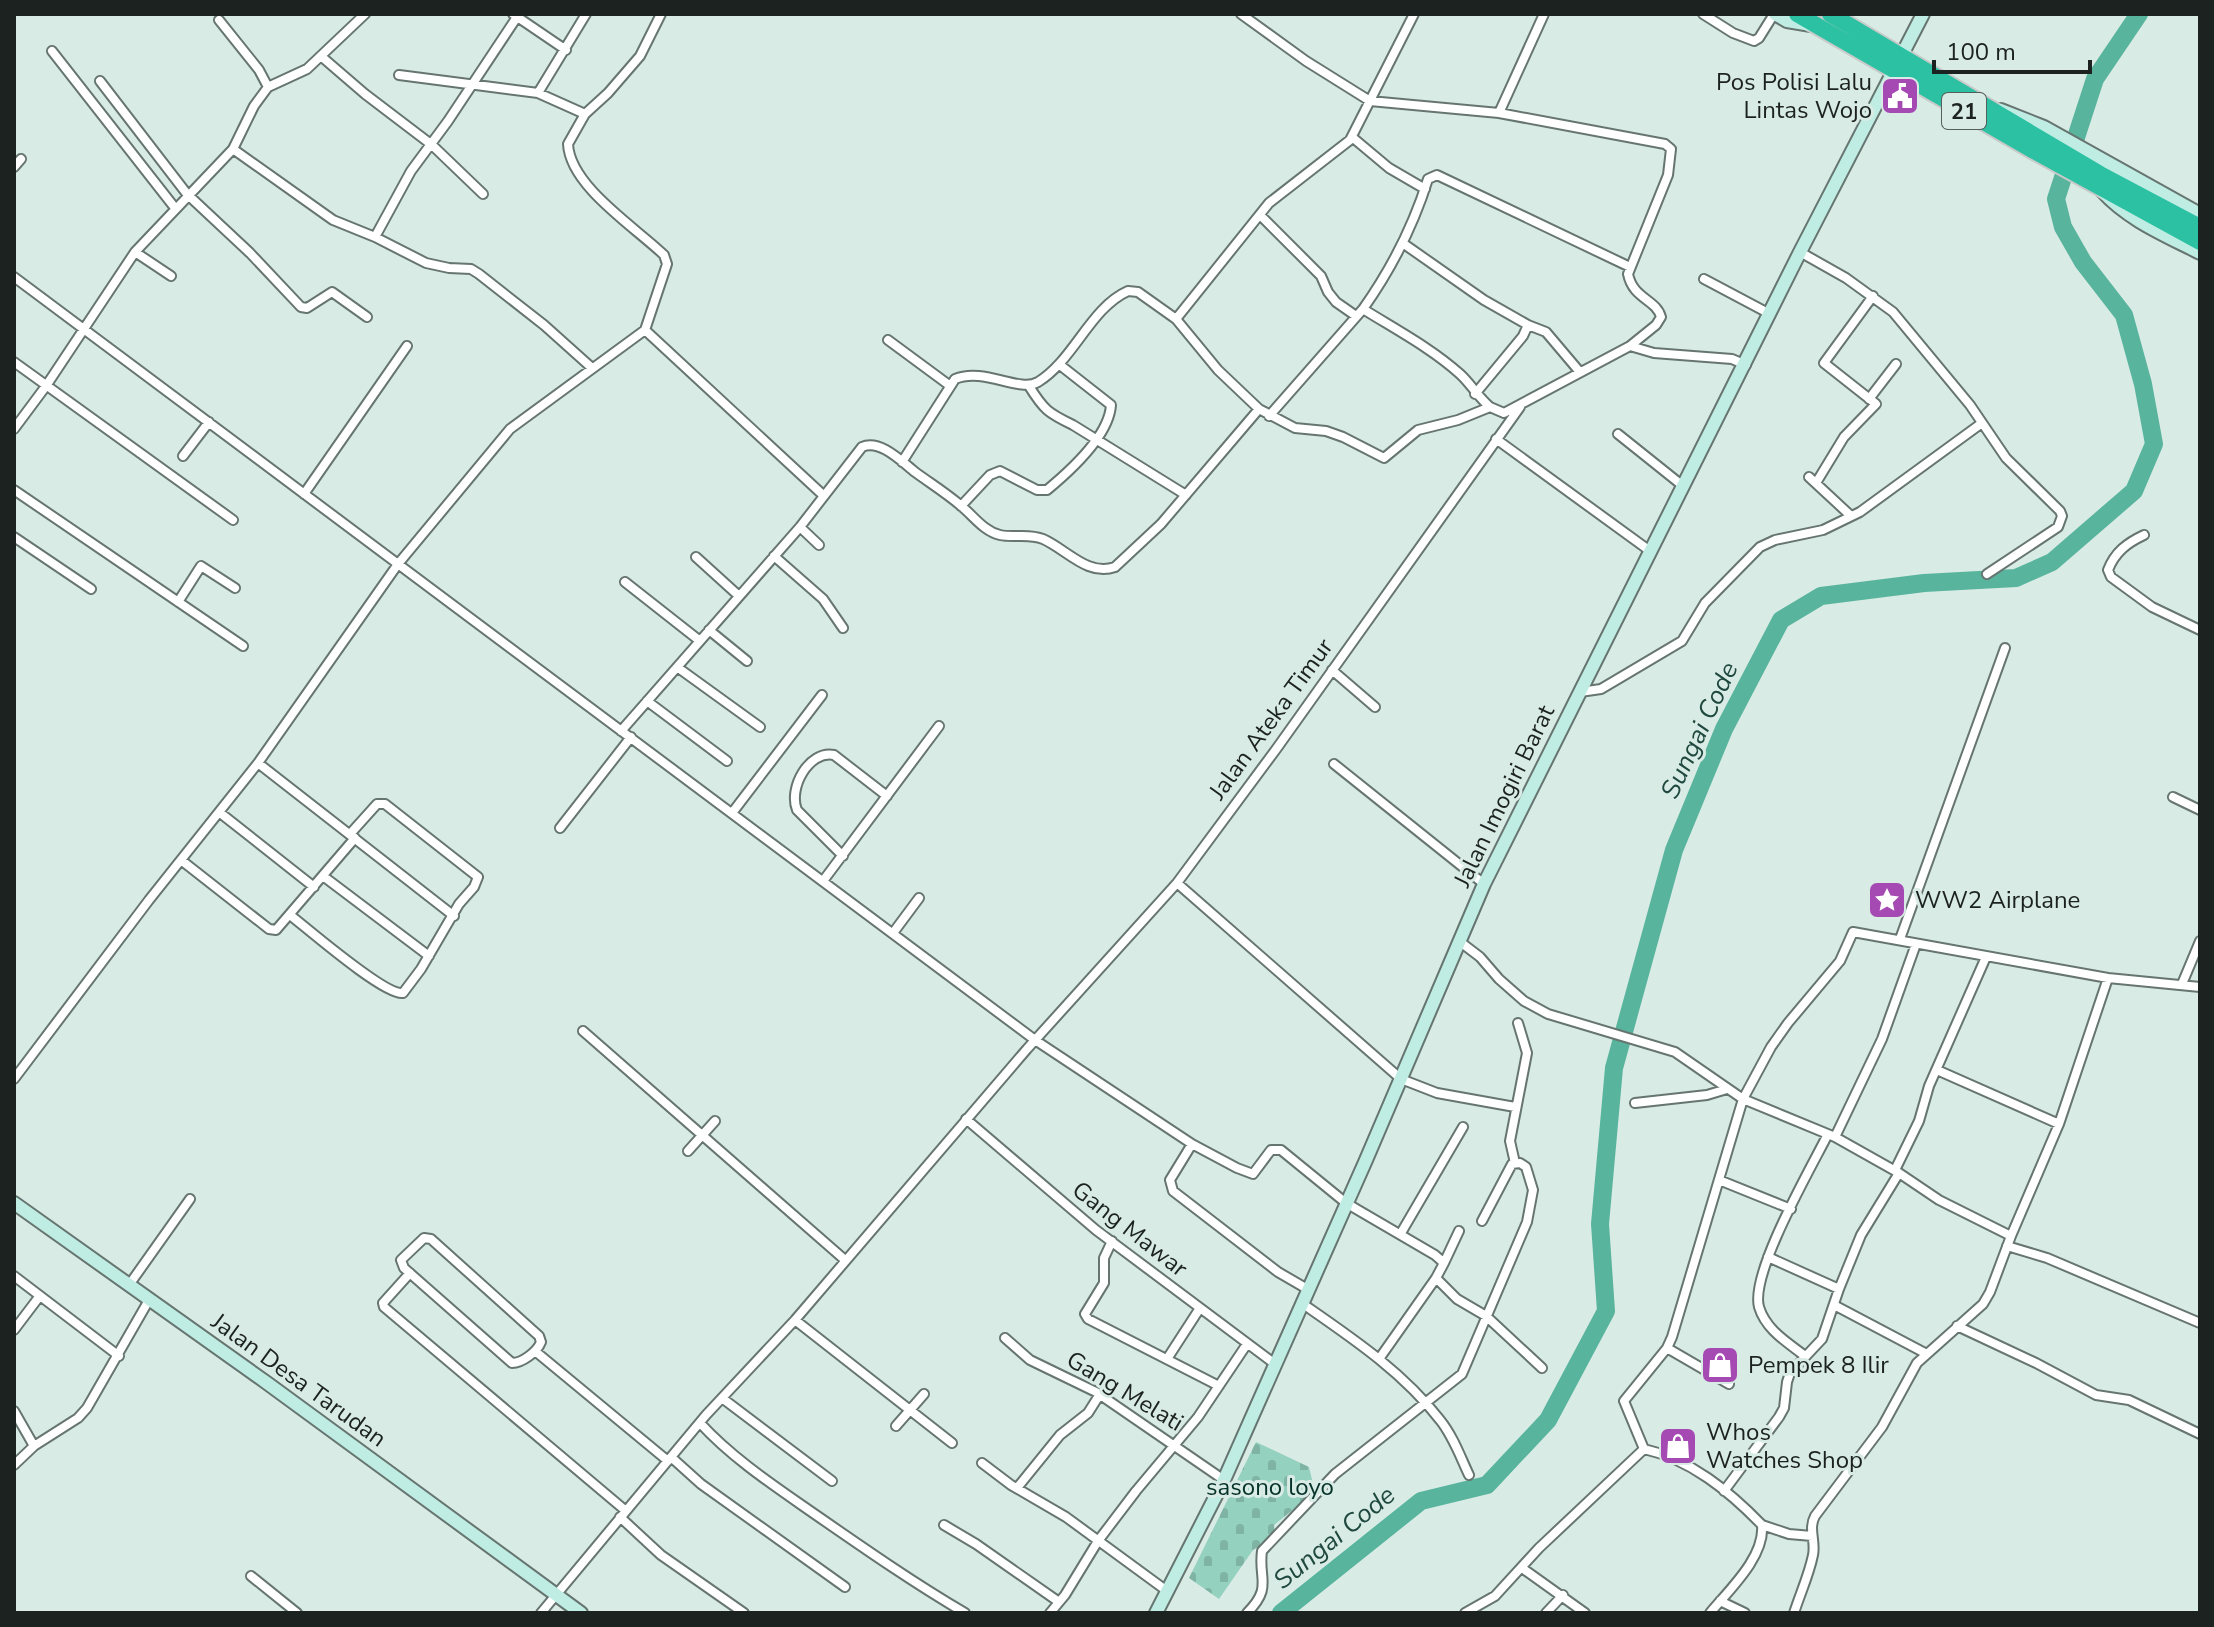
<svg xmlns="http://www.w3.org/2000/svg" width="2214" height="1627" viewBox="0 0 2214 1627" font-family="'Nunito Sans',sans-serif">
  <defs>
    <pattern id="cemetery-stones" width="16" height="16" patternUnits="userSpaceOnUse" patternTransform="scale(2)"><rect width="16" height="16" fill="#94d1bf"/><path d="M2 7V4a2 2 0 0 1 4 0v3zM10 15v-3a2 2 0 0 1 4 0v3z" fill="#7fb3a4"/></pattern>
  </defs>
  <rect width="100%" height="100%" fill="#d9ebe5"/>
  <path fill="url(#cemetery-stones)" d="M1256,1442L1309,1467L1314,1488L1310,1496L1274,1525L1275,1537L1253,1550L1219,1599L1189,1578Z"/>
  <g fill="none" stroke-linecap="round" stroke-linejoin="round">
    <path stroke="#58b49d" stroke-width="18" d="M1281,1613L1421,1501L1487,1485L1548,1420L1606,1311L1600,1224L1614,1068L1674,850L1724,729L1781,620L1821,596L1924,583L2016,578L2052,562L2134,491L2154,444L2143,384L2124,315L2083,262L2063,227L2056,199L2095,79L2139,14"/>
    <defs>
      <path id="street" d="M513,14L566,50
        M1241,14L1306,61L1370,101L1499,113L1544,14
        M1703,14L1733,33L1754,41L1759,38L1774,14
        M219,20L259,70L268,87
        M52,51L175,208
        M322,57L365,94L432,145L483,194
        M399,75L538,93L585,114
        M100,81L187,194L250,253L301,307L307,308L332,292L367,317
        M538,93L586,14
        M1499,113L1665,144L1671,149L1668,175L1628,274C1633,299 1656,299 1661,317L1656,325L1630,346
        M1352,137L1389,168L1425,189
        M233,149L333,220L375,237L426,263L449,268L471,269L479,274L544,325L592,368
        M14,167L21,159
        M1260,215L1321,276L1328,292L1336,302L1356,316
        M375,237L411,171L448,121L517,17
        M1404,244L1484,300L1528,325L1523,336L1475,394
        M135,252L171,276
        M1800,252L1846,278L1893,312L1970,405L2006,458L2060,511L2062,516L2058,527L1987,574
        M14,277L1035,1040L1192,1144L1170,1180L1173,1191L1278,1272L1309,1290
        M1704,279L1770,314
        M1528,325L1546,332L1579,371
        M645,330L823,495
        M888,340L949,385
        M14,362L233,520
        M1029,386C1044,410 1048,413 1073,425L1186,495
        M1869,399L1896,364
        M1490,407C1478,397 1471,384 1460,374C1431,348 1395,329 1363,309C1392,268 1413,227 1428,179L1437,175L1630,267
        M1259,409L1218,370L1176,319L1269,203L1350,140L1414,14
        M1269,416L1363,309
        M14,429L46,386L135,252L233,149L254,106L268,87L307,69L365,14
        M1618,434L1683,486
        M1496,439L1650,551
        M183,456L209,422
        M902,462L955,379C984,367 1019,393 1038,382C1074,360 1090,308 1128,291L1138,292L1176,319
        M1809,477L1851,516
        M1816,483L1844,437L1876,404L1824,363L1873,296
        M14,490L243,646
        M304,494L407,346
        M961,506L990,475L1000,471L1037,490H1047C1070,471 1109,436 1111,405L1060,365
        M800,527L819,545
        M2144,535C2127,543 2115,552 2108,570L2111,577L2152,607L2200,630
        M14,537L91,589
        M774,556L823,599L843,628
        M696,557L739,596
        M625,582L700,641
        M178,602L201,566L235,588
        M709,630L747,661
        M677,667L760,727
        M1332,670L1375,707
        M1580,692L1601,689L1682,641L1705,603L1760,547L1775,540L1823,530L1860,512L1982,423
        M647,701L727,761
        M621,731L800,527L862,447C880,439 901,461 915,472C930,483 946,493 960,505C973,515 983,531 1000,535C1014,538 1029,533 1043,539C1066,549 1088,577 1115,567L1161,524L1259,409L1295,428L1326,431L1343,437L1384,458L1418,430L1458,420L1490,407L1504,413L1630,346L1654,353L1732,359L1746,365
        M258,763L454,916
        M1334,764L1484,884
        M2173,797L2200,810
        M219,812L314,887
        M732,813L822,695
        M560,828L631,737
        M843,856L797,810C788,788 809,750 834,755L887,796
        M181,860L269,929L276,930L355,838
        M323,876L429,956
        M823,881L939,726
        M1177,883L1401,1079L1437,1093L1515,1107
        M290,915C308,929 385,996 403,993L421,969L459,904L474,887L478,877L385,804H377L350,834
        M893,933L919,898
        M1900,939L2005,648
        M1459,941L1480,957L1499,979L1524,1001L1548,1014L1675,1052L1743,1099L1835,1137L1899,1173L1939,1200L2011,1236
        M2182,984L2200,941
        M583,1031L845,1260
        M1937,1070L2059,1124
        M14,1079L149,900L258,763L398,564L510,429L645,330L667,264L664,255C635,227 570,186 568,144L585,114L608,93L640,56L661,14
        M1635,1103L1707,1095L1727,1089
        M966,1119L1096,1230L1275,1364
        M1835,1137L1882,1039L1916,944
        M1192,1144L1237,1168L1253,1174L1271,1150H1281L1346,1203L1435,1255L1444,1263L1436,1278L1457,1299L1486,1316L1542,1368
        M688,1151L715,1121
        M1515,1163L1510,1141L1527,1053L1518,1023
        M1895,1170L1919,1121L1929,1086L1986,957
        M1719,1180L1791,1209
        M1401,1233L1463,1127
        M424,1238L431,1239L539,1336L541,1342C537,1352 522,1363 512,1363L404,1268L401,1260Z
        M1112,1241L1104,1258V1283L1085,1314L1088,1319L1219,1386
        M2007,1246L2047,1258L2200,1323
        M1768,1257L1839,1289
        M1444,1263L1459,1231
        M410,1273L383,1303L384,1307L626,1511
        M14,1276L119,1356
        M129,1285L190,1199
        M1303,1304C1352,1338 1403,1372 1440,1420C1453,1436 1460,1456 1469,1475
        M1834,1305L1925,1353
        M795,1320L952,1443
        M1957,1326L2036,1363L2096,1395L2129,1400L2200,1434
        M14,1330L39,1297
        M1005,1338L1030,1360L1096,1392L1224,1480
        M1667,1348L1729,1384
        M535,1351L668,1461
        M1805,1356C1787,1342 1766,1330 1759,1307C1750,1273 1811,1168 1828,1134
        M1167,1359L1200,1308
        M1379,1359L1436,1278
        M722,1398L832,1481
        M14,1411L34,1446
        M700,1423C733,1459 776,1487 816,1515C865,1549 914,1583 965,1613
        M896,1426L924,1394
        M1644,1449L1624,1401L1667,1348L1672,1337L1743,1099L1771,1047L1788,1023L1840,961L1853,932L2108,978L2200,987
        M1644,1449C1690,1459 1729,1491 1762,1525C1765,1557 1729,1590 1710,1613
        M671,1457L701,1484L845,1587
        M982,1463L1011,1485L1066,1517L1167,1591
        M14,1465L34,1446L78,1418L87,1408L149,1300
        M1017,1488L1060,1435L1088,1413L1100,1394
        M1724,1491L1779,1417L1784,1408L1787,1382L1790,1373L1822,1339L1839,1289L1861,1235L1899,1173
        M620,1517L661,1555L744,1613
        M944,1525L976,1544L1059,1602
        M1762,1525L1789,1534L1812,1536
        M1522,1568L1585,1613
        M251,1576L297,1613
        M1720,1601L1745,1613
        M541,1613L706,1415L795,1320L1027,1049L1177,883L1277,748L1520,407
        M1050,1613L1065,1595L1098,1541L1136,1491L1198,1417L1247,1344
        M1247,1613C1273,1587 1258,1579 1262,1551L1335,1474L1462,1374L1527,1222L1533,1190L1526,1167L1520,1163L1512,1164L1482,1221
        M1465,1613L1495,1596L1539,1548L1644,1449
        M1546,1613L1563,1595
        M1794,1613C1800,1594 1809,1575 1813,1555C1816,1541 1808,1529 1815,1516L1882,1427L1917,1363L1983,1304L1990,1292L2011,1236L2059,1124L2108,978"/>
      <path id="secondary" d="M1775,14L1787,21L1811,25
        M2001,110L2044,127L2200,214
        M2102,191C2128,220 2165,235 2200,253
        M14,1203L267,1383L581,1613
        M1156,1613L1224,1480L1366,1160L1484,884L1800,252L1923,14"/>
      <path id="highway" d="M1797,14L2034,151L2200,242
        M1830,14L2100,174L2200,227"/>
    </defs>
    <use href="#street" stroke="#667570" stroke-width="12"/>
    <use href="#secondary" stroke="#667570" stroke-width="16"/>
    <use href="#highway" stroke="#c8cac9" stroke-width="20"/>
    <use href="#street" stroke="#fff" stroke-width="8"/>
    <use href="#secondary" stroke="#bfece3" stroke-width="12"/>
    <use href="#highway" stroke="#2bc1a2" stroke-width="16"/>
  </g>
  <defs>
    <symbol id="civic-square" viewBox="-11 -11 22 22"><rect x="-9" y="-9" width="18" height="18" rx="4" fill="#a549b3" stroke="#d9ebe5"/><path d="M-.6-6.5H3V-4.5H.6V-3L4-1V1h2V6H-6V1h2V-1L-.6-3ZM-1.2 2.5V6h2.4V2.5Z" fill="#fff"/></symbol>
    <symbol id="sight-square" viewBox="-11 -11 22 22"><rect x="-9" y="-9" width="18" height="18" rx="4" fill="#a549b3" stroke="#d9ebe5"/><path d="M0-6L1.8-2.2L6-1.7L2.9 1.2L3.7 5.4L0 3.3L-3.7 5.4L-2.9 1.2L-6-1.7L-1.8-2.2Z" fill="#fff"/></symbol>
    <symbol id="shop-square" viewBox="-11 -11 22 22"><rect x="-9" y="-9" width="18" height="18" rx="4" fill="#a549b3" stroke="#d9ebe5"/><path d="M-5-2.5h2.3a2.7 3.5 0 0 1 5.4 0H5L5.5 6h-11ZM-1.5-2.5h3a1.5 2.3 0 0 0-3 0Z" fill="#fff"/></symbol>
  </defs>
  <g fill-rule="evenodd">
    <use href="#civic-square" x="1878" y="74" width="44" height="44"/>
    <use href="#sight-square" x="1865" y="878" width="44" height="44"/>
    <use href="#shop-square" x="1698" y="1343" width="44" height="44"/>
    <use href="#shop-square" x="1656" y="1424" width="44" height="44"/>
  </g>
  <g text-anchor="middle" stroke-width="6" stroke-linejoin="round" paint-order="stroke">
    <rect fill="#d9ebe5" stroke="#545e5b" stroke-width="2" x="1942" y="93" width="44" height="36" rx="6"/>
    <g font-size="22" font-weight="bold" fill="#1b2220">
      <text x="1964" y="119">21</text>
    </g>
    <g font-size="24" fill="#1b2220" stroke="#d9ebe5" text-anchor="start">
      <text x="1872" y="90" text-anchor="end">Pos Polisi Lalu<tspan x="1872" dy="28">Lintas Wojo</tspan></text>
      <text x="1915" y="908">WW2 Airplane</text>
      <text x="1748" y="1373">Pempek 8 Ilir</text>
      <text x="1706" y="1440">Whos<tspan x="1706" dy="28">Watches Shop</tspan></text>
    </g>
    <g font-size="24" fill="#1b2220" stroke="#d9ebe5">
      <text transform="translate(1271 719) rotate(-54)" y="8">Jalan Ateka Timur</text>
      <text transform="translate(1504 796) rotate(-64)" y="8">Jalan Imogiri Barat</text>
      <text transform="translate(1130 1229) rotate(38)" y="8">Gang Mawar</text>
      <text transform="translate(299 1380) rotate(36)" y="8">Jalan Desa Tarudan</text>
      <text transform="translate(1125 1391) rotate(31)" y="8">Gang Melati</text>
    </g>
    <g font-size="24" fill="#053229" stroke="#d9ebe5">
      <text x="1270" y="1495">sasono loyo</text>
    </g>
    <g font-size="26" font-style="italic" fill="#1f493e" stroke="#d9ebe5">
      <text transform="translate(1699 730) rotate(-65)" y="9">Sungai Code</text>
      <text transform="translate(1334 1537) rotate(-39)" y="9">Sungai Code</text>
    </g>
  </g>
  <rect width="2214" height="1627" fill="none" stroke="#1b2220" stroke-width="32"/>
  <path d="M1934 60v12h156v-12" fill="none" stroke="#1b2220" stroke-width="4"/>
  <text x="1946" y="60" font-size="24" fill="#1b2220" stroke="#d9ebe5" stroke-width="6" paint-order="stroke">100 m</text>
</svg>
